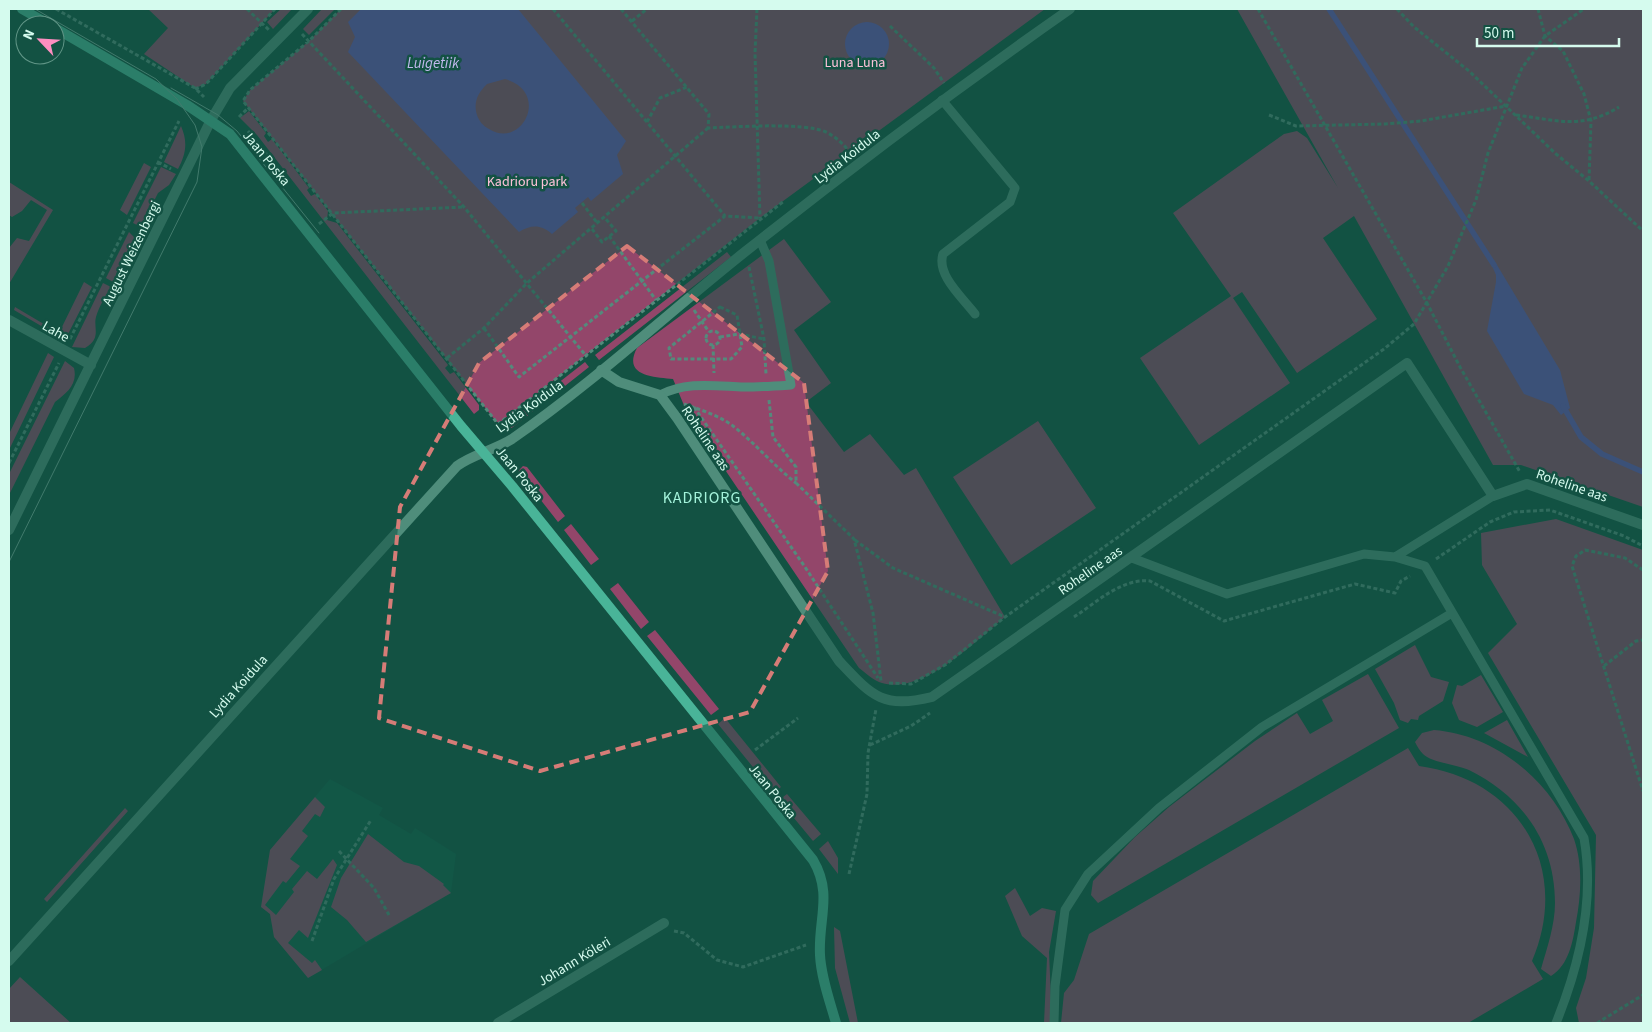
<svg xmlns="http://www.w3.org/2000/svg" width="1652" height="1032" viewBox="0 0 1652 1032" font-family="'Source Sans 3',sans-serif">
  <rect width="100%" height="100%" fill="#135243"/>
  <path fill="#125d4b" d="M330,779L383,808L379,815L411,834L415,828L456,854L451,893L308,978L274,937L270,914L261,907L270,850Z"/>
  <path fill="#93466a" d="M148,9H275L206,84L195,88L144,54L168,28Z
    M281,9H292L273,29L267,22Z
    M322,9H335L309,35L303,29Z
    M341,9H1045L760,218L498,424L243,101L250,90L309,41Z
    M1237,9H1643V507L1521,465H1493L1354,216L1323,238L1377,319L1297,373L1242,292L1233,298L1290,383L1199,445L1140,358L1231,296L1173,213L1284,134L1297,131L1307,138L1338,188Z
    M249,111L266,133L264,136L268,142L272,139L309,188L307,190L311,196L315,194L328,211L327,220L337,223L448,365L445,368L450,374L454,372L479,405V410L474,414L257,135L240,118Z
    M181,126C188,142 186,154 178,169L164,162Z
    M144,163L151,167L127,215L120,210Z
    M161,167L176,174L169,185L158,193L141,227L133,223Z
    M9,182L53,210L9,284V248L17,238L29,241L47,210L31,200L22,211L12,217L9,215Z
    M129,232L135,238L113,282L106,278Z
    M784,239L831,302L794,330L831,383L806,402L844,452L870,434L904,475L916,468L1005,617C975,641 923,695 882,683C874,681 866,673 859,668L688,415L673,379C654,377 622,376 637,348Z
    M727,252L731,257L599,360L595,355Z
    M84,282L92,287L65,340L14,310L15,307L59,333Z
    M103,283L111,287C106,296 99,306 96,317C93,327 102,339 85,348L72,347Z
    M48,353L54,357L9,450V434Z
    M65,361L74,368C78,385 66,393 55,402L9,495V474Z
    M585,362L589,367L513,427L507,430L505,427L507,423Z
    M1038,421L1096,508L1011,565L953,477Z
    M523,466L527,467L565,516L558,522L518,471Z
    M1556,519L1643,550V1023H1579L1576,1008L1586,978L1594,928L1596,835L1488,653L1517,624L1482,565L1481,533Z
    M571,524L599,559L591,565L564,530Z
    M618,583L649,622L641,629L610,589Z
    M655,630L719,709L711,715L647,636Z
    M1415,645L1431,677L1449,682L1443,701L1419,716L1418,720L1411,719L1408,723L1400,720L1394,703L1375,669Z
    M1368,674L1399,728L1098,903L1091,895L1093,881L1135,837L1169,807L1255,741L1297,713L1310,734L1333,721L1322,700Z
    M1481,675L1503,712L1477,727L1459,720L1452,703L1457,685L1462,686Z
    M725,718L781,787L774,793L718,724Z
    M1507,720L1528,757L1484,733Z
    M1434,730C1497,735 1552,782 1574,839C1583,865 1581,896 1576,922C1573,941 1569,965 1551,976L1541,969C1547,948 1555,925 1555,903C1555,842 1522,796 1469,770C1458,765 1430,762 1423,754C1420,751 1417,746 1415,742L1422,733Z
    M1408,748L1419,766C1518,779 1572,867 1532,961L1543,979L1468,1023H1061L1064,993L1074,980L1089,934Z
    M787,794L821,834L813,841L779,800Z
    M315,797L325,807L320,817L315,814L302,831L308,836L290,859L300,866L286,883L283,881L265,905L276,915L294,892L292,889L307,871L317,879L333,859L337,865L308,938L299,930L288,943L312,963L315,960L322,970L308,978L274,937L270,914L261,907L270,850Z
    M125,808L128,811L47,902L44,899Z
    M368,834L404,862L419,866L444,884L443,885L451,893L366,942L347,920L331,907L341,878Z
    M828,841L838,858V874L819,849Z
    M1015,888L1030,916L1042,908L1056,911L1049,952L1052,1023H1044L1047,958L1022,936L1005,896Z
    M834,927L840,931L858,1023H850L835,968Z
    M20,977L71,1023H9V989Z"/>
  <path fill="#6d50b8" fill-rule="evenodd" d="M361,9H518L626,141L617,155L623,174L591,201L588,197L575,208L578,212L552,234C540,224 531,225 519,232L348,52L355,37L348,22ZM505,79C551,92 522,150 489,129C483,126 479,121 477,115C473,102 478,93 487,84Z
    M845 44a22 22 0 1 1 44 0a22 22 0 1 1-44 0Z
    M1494,260L1560,370L1570,408L1561,415L1553,405L1524,394L1487,331L1496,282V275L1490,261Z"/>
  <g fill="none" stroke-linecap="round" stroke-linejoin="round">
    <path stroke="#6d50b8" stroke-width="5.5" d="M1329,9L1494,265
      M1563,406L1581,437L1602,454L1643,472"/>
    <path stroke="#548a7c" stroke-width="3" stroke-dasharray="4 2.5" stroke-linecap="butt" d="M56,9L195,88L204,97
      M247,9L269,30
      M341,9L309,41L250,90L243,101L498,424L784,201
      M553,9L725,216
      M621,9L709,114L708,128C735,127 803,122 826,132C836,137 842,143 850,152
      M757,9L755,53L760,218
      M1258,9L1427,303L1460,367L1520,472
      M1397,9L1414,27L1469,71L1556,154L1589,181L1643,231
      M1538,9L1545,36L1563,51L1584,94L1591,121L1589,180
      M632,21L647,9
      M890,26L934,68L944,83
      M302,34L464,207L587,357
      M195,89L206,84L275,9
      M1269,115L1296,126L1385,124L1421,121L1506,106
      M1516,115C1556,120 1582,130 1619,107
      M239,117L248,108
      M647,122L660,98L687,87
      M248,131L280,171
      M158,162L171,169
      M582,203L598,224
      M319,224L333,213L464,207
      M592,229L602,242L616,231L605,218
      M609,236L656,300
      M749,267L764,339L766,374
      M720,307L737,315L742,347L731,359H671L669,348Z
      M694,310L709,332
      M484,328L519,377L725,216L760,218
      M706 338a7 7 0 1 1 14 0a7 7 0 1 1-14 0Z
      M720,337L739,334L764,339
      M70,339L179,121
      M713,345L714,373
      M447,358L484,328L527,283L708,128
      M769,400L773,437L796,467V483L854,539L873,613L881,681
      M684,404C701,410 718,415 733,426C755,443 773,465 796,483
      M694,407L805,567L878,678
      M9,463L59,363
      M855,540L893,568L1005,617
      M1436,559L1490,522L1514,512L1550,510L1624,536L1643,546
      M1643,570L1625,558L1585,550L1576,556L1572,566L1643,791
      M1074,617C1097,602 1122,578 1150,581L1224,621L1355,584L1395,593L1401,581L1410,576
      M1604,666L1636,641L1643,640
      M889,683L911,684L945,665L1005,617L1384,349L1414,324L1448,266L1476,200L1488,153L1522,68L1545,36L1584,9
      M870,745L911,726L930,713
      M755,750L798,718
      M339,851L374,888L389,915
      M849,874L867,794L868,753L876,709
      M674,931L684,933L717,960L743,967L806,945
      M312,941L334,879L371,820
      M1597,1023L1643,995"/>
    <path stroke="#4f8d7b" stroke-width="9" d="M942,100L1015,188L1010,202L943,254C936,275 963,298 975,314
      M660,395C686,381 715,386 744,387C760,387 775,386 791,385L769,261L760,240
      M1395,557L1425,566L1584,838C1595,901 1580,964 1556,1023
      M1132,558L1227,594L1364,554L1395,557L1493,496
      M1054,1023L1055,986L1065,910L1088,874L1159,808L1262,727L1452,613"/>
    <path stroke="#4f8d7b" stroke-width="10" d="M9,320L91,365
      M601,370L619,382L660,395L677,418L839,661C872,696 882,709 932,697L1407,363L1493,496L1527,484L1643,525
      M9,530L211,120L230,88L308,9
      M9,961L457,466C473,454 495,450 512,439C594,382 668,313 746,251C852,167 960,86 1070,9
      M498,1023L664,923"/>
    <path stroke="#49b498" stroke-width="10" d="M22,9L50,25
      M55,28L187,105L230,134L461,426L512,486L813,860C833,894 818,919 820,955C821,977 830,1002 836,1023"/>
    <path stroke="#79ab9d" stroke-width="1" d="M171,88L218,115L237,131L319,233
      M9,562L197,182L202,147L195,125L177,99L156,79L35,9"/>
  </g>
  <path d="M0 0H1652V1032H0ZM627,246L804,383L828,571L750,712L540,771L379,718L400,507L479,363Z" fill="#135243" fill-opacity=".55" fill-rule="evenodd"/>
  <path fill="none" stroke="#d67c77" stroke-width="4" stroke-dasharray="10 6" stroke-linejoin="round" d="M627,246L804,383L828,571L750,712L540,771L379,718L400,507L479,363Z"/>
  <g text-anchor="middle" stroke-width="5" stroke-linejoin="round" paint-order="stroke">
    <g font-size="14" fill="#fdc1d9" stroke="#135243">
      <text x="855" y="67">Luna Luna</text>
      <text x="527" y="186">Kadrioru park</text>
    </g>
    <g font-size="14" fill="#d5fbee" stroke="#135243">
      <text transform="translate(847 156) rotate(-38)" y="5">Lydia Koidula</text>
      <text transform="translate(267 158) rotate(51)" y="5">Jaan Poska</text>
      <text transform="translate(131 253) rotate(-64)" y="5">August Weizenbergi</text>
      <text transform="translate(56 331) rotate(29)" y="5">Lahe</text>
      <text transform="translate(529 406) rotate(-36)" y="5">Lydia Koidula</text>
      <text transform="translate(706 438) rotate(56)" y="5">Roheline aas</text>
      <text transform="translate(520 474) rotate(51)" y="5">Jaan Poska</text>
      <text transform="translate(1572 485) rotate(19)" y="5">Roheline aas</text>
      <text transform="translate(1090 570) rotate(-35)" y="5">Roheline aas</text>
      <text transform="translate(238 686) rotate(-48)" y="5">Lydia Koidula</text>
      <text transform="translate(773 791) rotate(51)" y="5">Jaan Poska</text>
      <text transform="translate(574 961) rotate(-31)" y="5">Johann Köleri</text>
    </g>
    <g font-size="15" font-style="italic" fill="#c1b8ed" stroke="#135243">
      <text x="433" y="68">Luigetiik</text>
    </g>
    <g font-size="16" letter-spacing="1" fill="#a4f3db" stroke="#135243">
      <text x="702" y="503">KADRIORG</text>
    </g>
  </g>
  <rect width="1652" height="1032" fill="none" stroke="#d5fbee" stroke-width="20"/>
  <g transform="translate(40 40) rotate(295)"><circle r="24" fill="#135243" stroke="#619687"/>
  <path d="M0-4L9 19L0 12L-9 19Z" fill="#fd8ec0"/>
  <text y="-8" font-size="14" font-weight="bold" text-anchor="middle" fill="#d5fbee">N</text>
  </g>
  <path d="M1477 38v8h142v-8" fill="none" stroke="#d5fbee" stroke-width="2.5"/>
  <text x="1484" y="38" font-size="15" fill="#d5fbee" stroke="#135243" stroke-width="4" paint-order="stroke">50 m</text>
</svg>
